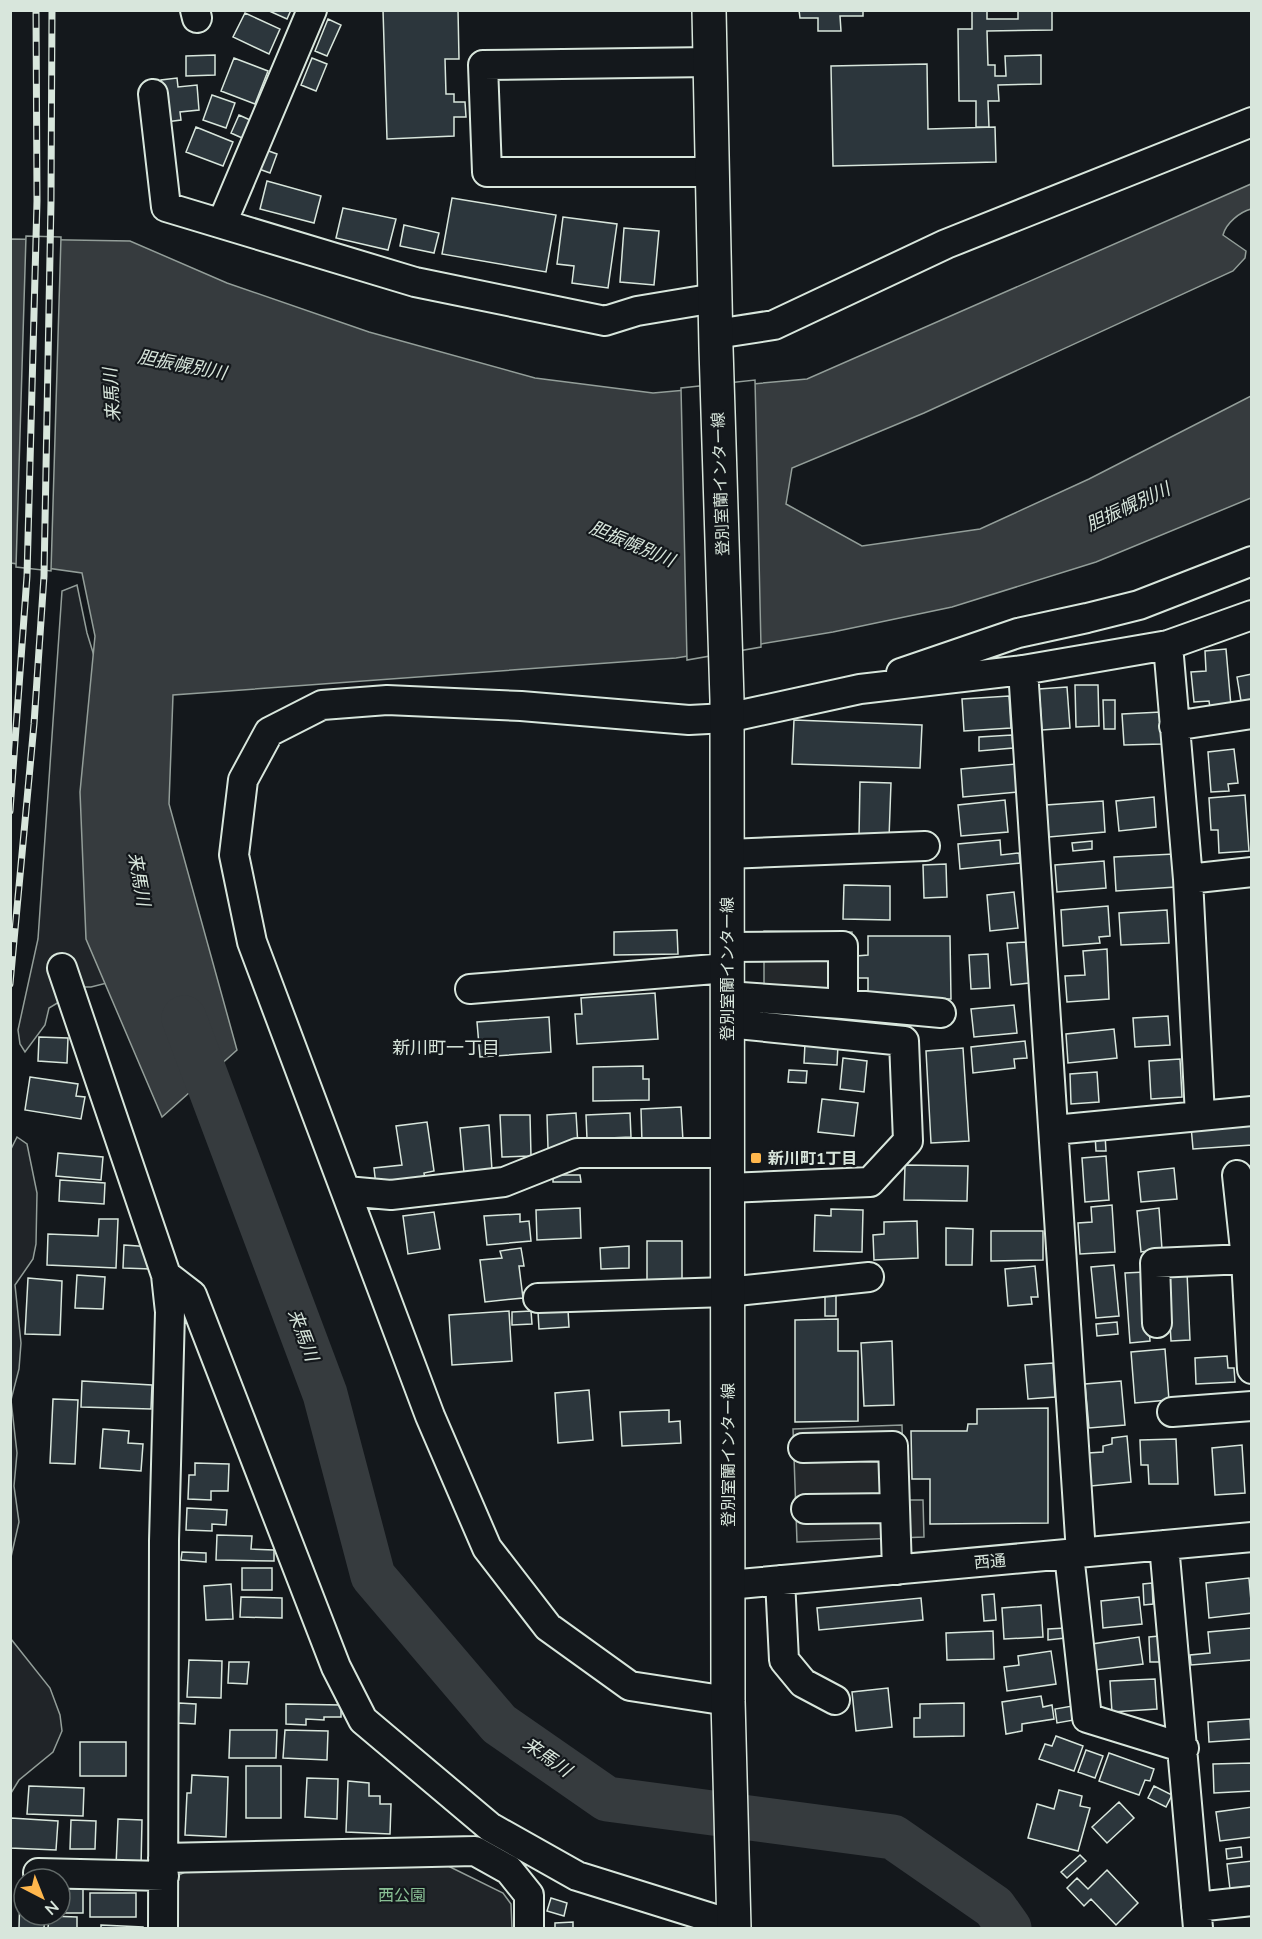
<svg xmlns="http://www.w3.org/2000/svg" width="1262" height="1939" viewBox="0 0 1262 1939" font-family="'Nunito Sans','Noto Sans JP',sans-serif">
  <rect width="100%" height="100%" fill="#14181c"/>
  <path fill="#202428" stroke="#939e99" stroke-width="1.5" d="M77,585L87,633L103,685L115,981L91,987H84L49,1008L45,1025L25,1052L20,1044L18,1030L38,939L62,591Z
    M17,1137L27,1144L37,1193L36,1244L33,1259L15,1285L21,1343L19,1369L11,1400L17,1453L14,1486L19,1522L11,1557L10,1151Z
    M11,1639L50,1688L60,1715L62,1731L53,1752L19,1780L11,1793Z
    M438,1861L503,1893L511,1904L512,1928H174L175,1877L189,1870Z"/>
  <path fill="#24282b" stroke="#939e99" stroke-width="1.5" d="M764,931L852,932L853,1022L764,1016Z
    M902,1425L904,1500H923L924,1537L797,1542L793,1429Z"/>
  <path fill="#363b3e" stroke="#939e99" stroke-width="1.5" d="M1251,184V209C1240,212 1226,223 1223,235L1246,251L1245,258L1233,271L924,413L792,468L786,504L862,546L980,529L1089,479L1251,396V498L1096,562L952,607L833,632L676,658L173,695L169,804L237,1050L162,1117L86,939L80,792L95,636L82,573L11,563V239L130,241L227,283L369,332L535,378L653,393L807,379Z"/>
  <path fill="#14181c" stroke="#939e99" stroke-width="1.5" d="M26,236L61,237L51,571L16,567Z
    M755,380L761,647L687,660L681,388Z"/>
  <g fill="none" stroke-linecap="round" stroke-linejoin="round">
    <path stroke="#363b3e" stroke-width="45" d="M184,1018L325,1394L373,1576L499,1724L607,1799L893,1837L994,1907L1009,1928"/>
  </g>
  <path fill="#2c363c" stroke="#d8e6dc" stroke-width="1.5" d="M267,10H291L287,19Z
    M383,10H458L459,59H445L446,94H454V102H465L466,117H454V136L387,139Z
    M799,10H863V16H840L841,31H818V18H800Z
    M972,10H987V19H1018V10H1052V30L987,31L988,65H995V76H1006L1005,56L1041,55V84L998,85L999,101H988L989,127H976V101H959L958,29H972Z
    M245,13L280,29L269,54L233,37Z
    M328,19L341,25L327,56L315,51Z
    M215,55V75L186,76V56Z
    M234,58L268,71L255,104L221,91Z
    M312,58L327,64L316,91L301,85Z
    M927,64L928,129L995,127L996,162L833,166L831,66Z
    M177,78L178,87L197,85L199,110L180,112L181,120L166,122L161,80Z
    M212,95L235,103L226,128L203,120Z
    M239,115L250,120L242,138L231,133Z
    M196,127L233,142L223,166L186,152Z
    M266,150L277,154L270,173L259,169Z
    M267,181L321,196L314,223L260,209Z
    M452,198L556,215L546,272L442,254Z
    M343,208L396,219L388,250L336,238Z
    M563,217L617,224L608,288L572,283L574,266L557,264Z
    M404,225L439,233L434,253L400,246Z
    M624,228L659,231L654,285L620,282Z
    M1226,649L1231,706L1210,708L1209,701L1194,702L1191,672L1206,671L1205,651Z
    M1252,674V705L1242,707L1237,677Z
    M1075,685H1098L1099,726L1076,727Z
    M1067,687L1070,728L1042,730L1039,689Z
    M1009,696L1011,728L964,731L962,699Z
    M1103,700H1115V729H1104Z
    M1161,712L1162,744L1124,745L1122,714Z
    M794,720L922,725L920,768L792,764Z
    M1012,735L1013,748L979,751V737Z
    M1234,749L1238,783L1228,784L1229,791L1211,792L1208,752Z
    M1016,764L1019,792L963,797L961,769Z
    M860,782L891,783L889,838L859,837Z
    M1245,795L1249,851L1219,853L1218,830H1211L1209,798Z
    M1154,797L1156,827L1119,831L1116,801Z
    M1005,800L1008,832L961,836L958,805Z
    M1103,801L1105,832L1049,837L1046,805Z
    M1000,840L1001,855L1019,853L1020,863L960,869L958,844Z
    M1092,841V849L1073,851L1072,843Z
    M1174,854L1176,887L1116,891L1114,857Z
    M1104,861L1106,888L1057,892L1055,865Z
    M946,864L947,897L924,898L923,865Z
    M844,885L890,886V920L843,919Z
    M1014,892L1018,928L990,931L987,895Z
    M1108,906L1110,936L1099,937L1100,943L1063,946L1061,910Z
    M1167,910L1169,943L1121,945L1119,913Z
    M677,930L678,954L614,955V932Z
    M868,936H950L951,999H868V978H856V956L868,955Z
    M1026,942L1029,983L1011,985L1007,943Z
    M1107,949L1109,999L1067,1002L1065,976L1085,975L1083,951Z
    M988,954L990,988L971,989L969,955Z
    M655,993L658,1039L577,1044L575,1014H582L581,998Z
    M1014,1005L1017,1033L974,1037L971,1009Z
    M1168,1016L1170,1045L1135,1047L1133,1018Z
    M549,1017L551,1052L480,1057L477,1022Z
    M1114,1029L1117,1058L1068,1063L1066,1034Z
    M39,1037L68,1038L67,1063L38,1061Z
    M1025,1041L1027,1058L1014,1059L1015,1068L973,1073L971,1047Z
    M805,1043L838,1045L837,1065L804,1063Z
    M963,1048L969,1141L931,1143L926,1051Z
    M843,1058L867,1061L864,1092L840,1089Z
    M1180,1059L1182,1097L1151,1099L1149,1061Z
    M643,1066V1079H649V1100L593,1101V1067Z
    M789,1070L807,1071L806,1083L788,1082Z
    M1097,1072L1099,1102L1071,1104L1070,1074Z
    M30,1077L78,1084L76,1096L85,1097L81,1119L25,1110Z
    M822,1099L858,1103L854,1136L818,1132Z
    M681,1107L683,1141L642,1143L641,1109Z
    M576,1113L578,1146L548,1148L547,1115Z
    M630,1113L631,1137L587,1139L586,1115Z
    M500,1115H530L531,1156L502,1157Z
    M427,1122L434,1171L424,1173L425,1179L376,1186L374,1168L402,1165L396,1126Z
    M1252,1122V1145L1193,1149L1191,1126Z
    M489,1125L492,1170L464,1173L460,1128Z
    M1095,1135H1105L1106,1151H1096Z
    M58,1153L103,1157L101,1180L56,1176Z
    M1106,1156L1109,1200L1085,1202L1082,1158Z
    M905,1165L968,1166L967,1201L904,1200Z
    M1174,1168L1177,1199L1141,1202L1138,1172Z
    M553,1175H580L581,1182H553Z
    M60,1180L105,1183L104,1204L59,1201Z
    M1112,1205L1115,1252L1080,1254L1078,1223L1092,1222L1091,1207Z
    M580,1208L581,1238L537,1240L536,1210Z
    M1159,1208L1162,1249L1141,1252L1137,1211Z
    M831,1209L863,1210L862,1252L814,1251L815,1215L831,1216Z
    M434,1212L440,1249L408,1254L403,1216Z
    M520,1214V1222L529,1221L531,1241L487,1245L484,1216Z
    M99,1219H118L116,1268L47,1265L48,1234L98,1236Z
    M917,1221L918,1258L874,1260L873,1235L884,1234V1222Z
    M946,1228L973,1229L972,1265H946Z
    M991,1231H1043V1260L991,1261Z
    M647,1241H682V1280H647Z
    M124,1245L152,1247L151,1269L123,1268Z
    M629,1246V1268L601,1269L600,1248Z
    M521,1248L524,1266H519L523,1298L485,1302L480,1260L502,1258L500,1251Z
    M1114,1265L1119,1316L1096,1318L1091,1267Z
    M1035,1266L1038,1297H1031L1032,1304L1008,1306L1005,1269Z
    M1145,1272L1150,1341L1130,1343L1125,1273Z
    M1187,1272L1190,1340L1171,1341L1167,1273Z
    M77,1275L105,1277L103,1309L75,1308Z
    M28,1278L62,1281L60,1335L25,1334Z
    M836,1294V1316H825V1295Z
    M568,1310L569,1327L539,1329L538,1312Z
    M509,1311L512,1361L452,1365L449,1315Z
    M531,1311L532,1324L512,1325V1312Z
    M838,1319V1351H858V1421L795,1422V1320Z
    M1117,1322L1118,1334L1097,1336L1096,1324Z
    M892,1341L894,1405L864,1406L861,1343Z
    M1165,1349L1169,1400L1135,1403L1131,1352Z
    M1227,1356L1228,1368H1234L1235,1382L1196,1384L1195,1358Z
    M1053,1363L1055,1397L1028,1399L1025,1365Z
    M82,1381L152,1385L151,1409L81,1407Z
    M1121,1381L1125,1425L1089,1428L1085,1384Z
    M589,1390L593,1440L558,1443L555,1393Z
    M53,1399L78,1400L75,1464L50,1463Z
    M1048,1408V1523L930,1524V1479H912L911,1431H967L968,1424H977V1409Z
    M669,1410V1422L680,1421L681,1443L622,1446L620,1412Z
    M103,1429L129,1431L128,1443L143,1444L141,1471L100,1468Z
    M1127,1436L1131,1482L1091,1486L1088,1453L1103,1452V1446L1112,1444V1438Z
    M1176,1439L1178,1484H1149L1148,1465H1141L1140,1440Z
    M1242,1445L1245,1493L1215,1495L1212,1448Z
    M195,1463L229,1464L228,1491H211V1500L188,1499L189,1475H195Z
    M187,1508L227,1510L226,1525L212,1524V1531L186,1530Z
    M217,1535L252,1536L251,1549L274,1550V1561L216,1560Z
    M182,1552L206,1553V1562L181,1560Z
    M242,1568H272V1590H242Z
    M1249,1578L1252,1613L1209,1618L1206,1583Z
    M1152,1583L1153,1604L1144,1605L1143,1584Z
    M231,1584L233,1619L206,1620L204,1586Z
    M994,1594L996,1620L984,1621L982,1595Z
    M241,1597L282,1598V1618L240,1617Z
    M1139,1597L1142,1624L1103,1628L1101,1601Z
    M921,1598L923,1620L819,1630L817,1608Z
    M1041,1605L1043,1637L1004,1639L1002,1608Z
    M1065,1628V1638L1048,1640V1629Z
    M1252,1628V1660L1191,1665L1190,1655L1210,1653L1208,1632Z
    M993,1631L994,1659L947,1660L946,1633Z
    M1159,1636L1161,1662H1150L1149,1637Z
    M1139,1637L1143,1664L1095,1670L1092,1644Z
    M1051,1651L1056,1684L1007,1691L1004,1667L1019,1665L1018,1656Z
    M189,1660L222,1661L221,1698L187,1697Z
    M229,1662H249L247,1684L228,1683Z
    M1155,1679L1157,1709L1112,1712L1110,1681Z
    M888,1688L892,1727L856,1731L852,1692Z
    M1041,1696L1043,1707L1052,1705L1054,1719L1022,1724V1731L1006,1734L1002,1702Z
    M179,1703L196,1704L195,1724L178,1723Z
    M964,1703V1736L914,1737V1718H920V1704Z
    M286,1704L341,1705V1717H324V1720L306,1719V1725L286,1724Z
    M1072,1706L1074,1720L1057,1723L1055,1709Z
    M1250,1719L1251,1739L1209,1742L1208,1722Z
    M230,1730H277L276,1758H229Z
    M285,1730L328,1731L327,1760L283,1758Z
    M1056,1736L1083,1746L1074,1771L1039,1759L1045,1744L1052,1746Z
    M80,1742H126V1776H80Z
    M1086,1750L1103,1756L1095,1778L1078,1772Z
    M1109,1753L1154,1769L1150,1781L1145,1780L1139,1795L1099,1781Z
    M1252,1763V1791L1214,1793L1213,1764Z
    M246,1766H281V1818H246Z
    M192,1775L228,1777L226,1837L185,1835L187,1793H191Z
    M307,1778L338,1779L337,1819L305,1817Z
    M348,1781L369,1783V1796H380V1804H391L390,1834L346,1832Z
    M29,1786L84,1788L83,1816L27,1814Z
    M1154,1786L1172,1795L1166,1807L1148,1798Z
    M1059,1790L1082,1796L1080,1806L1090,1808L1078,1851L1028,1838L1037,1804L1054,1809Z
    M1119,1802L1134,1818L1107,1843L1092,1827Z
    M1252,1807V1837L1220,1841L1216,1812Z
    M11,1818L58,1821L56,1850L10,1848Z
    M118,1819L142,1820L141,1867L116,1866Z
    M71,1820L96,1821L95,1849H70Z
    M1241,1847L1242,1857L1227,1859L1226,1849Z
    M1080,1855L1086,1861L1067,1878L1061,1872Z
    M1252,1861V1886L1230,1889L1227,1864Z
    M1107,1870L1138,1903L1116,1925L1091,1899L1084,1906L1067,1888L1077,1878L1088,1889Z
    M60,1888L83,1889V1913H60Z
    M90,1893H136V1917H90Z
    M20,1895H24V1915H45L44,1928H19Z
    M551,1898L567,1903L564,1916L547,1911Z
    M49,1916L77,1917V1928H48Z
    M573,1922V1928H555V1923Z
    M101,1925L143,1927V1928H101Z"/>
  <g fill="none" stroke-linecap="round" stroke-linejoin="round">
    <defs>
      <path id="minor" d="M195,10L197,18
        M710,62L483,65L487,172H712
        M153,94L166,207L415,282L605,321L637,311L715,298
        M222,223L312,10
        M716,334L774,325L946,244L1252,122
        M1023,670L1081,1553
        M901,673L1018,633L1087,618L1139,605L1252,561
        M1174,726L1252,714
        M727,854L925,846
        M1188,879L1252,872
        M727,947L843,946V1004
        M62,968L166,1275L170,1312L164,1541L163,1928
        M470,989L727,968
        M727,996L843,1004L941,1013
        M727,1023L904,1041L908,1141L870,1182L727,1188
        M1200,1116L1252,1111
        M1054,1130L1200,1116L1188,879L1168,645
        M1237,1175L1246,1259L1252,1369
        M346,1191L391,1195L504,1182L577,1153H727
        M166,1275L192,1295L336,1667L363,1720L490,1827L577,1876L734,1925
        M538,1298L727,1292L869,1277
        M1157,1323L1155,1263L1246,1259
        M1172,1412L1252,1406
        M803,1448L893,1446L897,1570
        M806,1509L895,1508
        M1164,1545L1198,1928
        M1069,1554L1087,1718L1184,1748
        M780,1580L784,1660L803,1683L835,1700
        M728,1585L1252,1537
        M728,1701L630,1686L548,1627L487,1548L430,1416L252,942L234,855L243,780L269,732L322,705L387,700L521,706L689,720L727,718L860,689L1023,670L1168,645L1252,615
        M163,1858L475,1851L509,1870L529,1895V1928
        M38,1873L164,1876
        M1196,1907L1252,1901"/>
      <path id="major" d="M709,10L716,348L727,700L728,1701L734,1928"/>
    </defs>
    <use href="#minor" stroke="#d8e6dc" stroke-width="32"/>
    <use href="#major" stroke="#d8e6dc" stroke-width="36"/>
    <use href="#minor" stroke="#14181c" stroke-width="28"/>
    <use href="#major" stroke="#14181c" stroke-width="33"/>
    <defs>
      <path id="rail" d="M10,811L27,576L37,201L36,10
        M10,984L34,724L44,576L51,201L52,10"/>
    </defs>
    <use href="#rail" stroke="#d8e6dc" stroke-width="7"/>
    <use href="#rail" stroke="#14181c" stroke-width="4.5" stroke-dasharray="14" stroke-linecap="butt"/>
  </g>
  <rect fill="#ffb74d" stroke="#14181c" stroke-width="2" x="750" y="1152" width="12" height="12" rx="3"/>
  <g text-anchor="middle" stroke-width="4.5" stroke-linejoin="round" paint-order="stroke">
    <g font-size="16" fill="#d8e6dc" stroke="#14181c">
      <text transform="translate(720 484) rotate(-92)" y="6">登別室蘭インター線</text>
      <text transform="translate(727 969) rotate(-90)" y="6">登別室蘭インター線</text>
      <text transform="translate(728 1455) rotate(-90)" y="6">登別室蘭インター線</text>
      <text transform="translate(990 1561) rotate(-5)" y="6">西通</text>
    </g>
    <g font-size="16" font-weight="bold" fill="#d8e6dc" stroke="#14181c" text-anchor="start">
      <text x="768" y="1164">新川町1丁目</text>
    </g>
    <g font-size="16" fill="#8ac095" stroke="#14181c">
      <text x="402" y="1901">西公園</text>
    </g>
    <g font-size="18" font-style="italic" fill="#d8e6dc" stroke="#14181c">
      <text transform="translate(182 365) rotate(11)" y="6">胆振幌別川</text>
      <text transform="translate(112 395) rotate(-94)" y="6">来馬川</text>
      <text transform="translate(1128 507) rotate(-25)" y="6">胆振幌別川</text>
      <text transform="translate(632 544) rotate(23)" y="6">胆振幌別川</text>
      <text transform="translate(139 879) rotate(80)" y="6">来馬川</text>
      <text transform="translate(303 1335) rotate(69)" y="6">来馬川</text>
      <text transform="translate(547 1757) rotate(35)" y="6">来馬川</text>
    </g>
    <g font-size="18" fill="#d8e6dc" stroke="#14181c">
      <text x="446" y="1054">新川町一丁目</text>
    </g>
  </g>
  <rect width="1262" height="1939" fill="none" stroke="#d8e6dc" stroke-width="24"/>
  <g transform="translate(42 1897) rotate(138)"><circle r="28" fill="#14181c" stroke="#626a69" stroke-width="1.5"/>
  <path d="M0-4.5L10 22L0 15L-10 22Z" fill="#ffb74d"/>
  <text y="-9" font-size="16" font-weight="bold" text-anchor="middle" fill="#d8e6dc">N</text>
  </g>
</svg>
